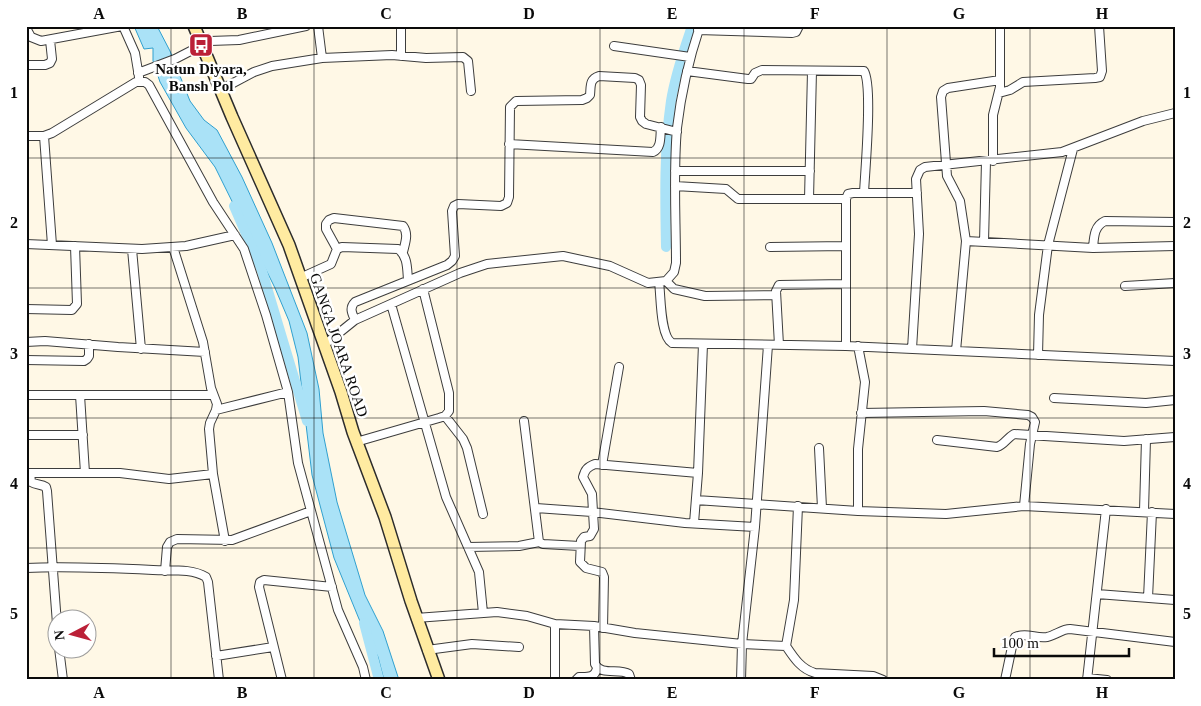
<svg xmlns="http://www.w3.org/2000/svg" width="1201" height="706" viewBox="0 0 1201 706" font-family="Georgia,serif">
  <rect width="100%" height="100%" fill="#fff8e6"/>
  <path fill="#aae2f7" stroke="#30a0cf" d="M134,26H157L170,51L190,101L204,120L217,130L242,177L272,243L307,333L319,389L323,433L337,502L365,595L383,631L399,680H384L378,657L359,619L334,558L312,475L298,357L289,321L275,288L215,167L186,128L160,82L153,61V48L144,49Z"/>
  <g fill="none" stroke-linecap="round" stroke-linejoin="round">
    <path stroke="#aae2f7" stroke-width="10" d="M234,206L262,271L307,421
      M666,247C665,198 664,149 671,101C675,75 684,50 692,26
      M364,623L379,680"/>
    <defs>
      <path id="minor" d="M123,26L135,53L139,77
        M318,26L322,58
        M26,28L31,37L41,41L122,26
        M698,30L792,33L796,32L799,26
        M614,46L690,57
        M401,56V26
        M26,65H45L50,63L52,59L50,40
        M687,71L748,79H751L755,73L762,70L864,71C873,86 865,171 864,193
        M138,73L175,59L210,41L239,40L306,26
        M220,90L254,72L272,66L322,58L392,55L426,58L463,57L468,61L471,91
        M999,93L1010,90L1023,82L1095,78L1100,77L1102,71L1099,26
        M26,136H44L52,133L136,82H145L149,85L213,202L244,249L266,315L288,392L298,463L326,566L338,610L363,667L366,680
        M44,136L52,245
        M509,144L653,152C662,148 660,135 661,127
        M993,161V115L1000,87V26
        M675,171H810
        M675,186L726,189L738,199H846
        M809,199L812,71
        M966,241L1093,248L1175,246
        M984,242L986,161
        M26,244L142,249L186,246L235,235
        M173,247L203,342L211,388L217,404L216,410L210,423L209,429L213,474L225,541
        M770,247L846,246
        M1093,248C1094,237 1094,226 1105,221L1175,222
        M132,249L141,349
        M337,249L326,229V224L329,220L334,218L403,226C409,234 405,243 403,252
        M300,278L331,264L337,249L342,247L398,249C408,256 407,269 408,280
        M666,281L674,289L705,296L776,295
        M659,282C661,296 660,336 672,343L846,346L1175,361
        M1125,286L1175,283
        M391,304L446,497L479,572L483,613
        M26,309L72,310L77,304L75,246
        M355,320C352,313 349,308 355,302L447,265L452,261L455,256L452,211L454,206L458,204L501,206L507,203L509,197L510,107L516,101L582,100L587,98L590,95C591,87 589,79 599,76L635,78L639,80L641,85L640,117L642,121L646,124L677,132
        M26,342L45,341L118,347L205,352
        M324,345L355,320L460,273L487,264L563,256L610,266L648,283L666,281L674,272L676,263C676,219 673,173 677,128C681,94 689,59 700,26
        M779,345L776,291L779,285L846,284
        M846,346V199L848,194L853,193H917
        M858,346L865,382L858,449V511
        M912,349L919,234L916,179L920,170L925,167L1062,152L1143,121L1175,113
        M956,351L966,241L960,201L947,176L941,97L943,91L948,88L1000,80
        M1038,355L1039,315L1048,245L1073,149
        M26,360L84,361L87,359L89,356V344
        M26,395H213
        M80,395L85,473
        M1054,398L1146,403L1175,400
        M216,410L288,392
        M861,413L984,411L1028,415L1032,417L1035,422L1030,444L1024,506
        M445,416L463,439L467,448L483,514
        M524,421L539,542L543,544L580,546
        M26,435H83
        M937,440L997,447C1004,445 1007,438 1014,434L1124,441L1175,437
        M356,442L439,418L445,416L449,411V393L423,289
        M819,448L822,508
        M602,465L619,367
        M26,473H120L169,479L213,474
        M30,473L31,482C36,485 41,484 46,487L47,491L58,637
        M696,500L858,511L946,514L1024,506L1175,514
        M536,508L592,512L685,523L755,527
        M1144,511L1146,439
        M694,523L698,473L703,344
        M468,547L519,546L539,542
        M26,568C69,566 111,568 153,570C170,571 191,568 206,577L208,582L219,680
        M165,571L167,547L170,542L177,539L232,540L311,511
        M1097,594L1175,600
        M1148,598L1152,512
        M416,618L497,612L527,616L555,624L594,626L635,633L742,644L786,646C794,658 801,669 815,673L873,676L883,680
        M594,626L595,664C601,676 619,668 629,674L631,680
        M603,628L604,577L602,572L586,568L580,562L581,541L584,537L590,536L594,529L592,494L583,477C585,470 587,467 595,464L698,473
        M786,646L794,600L798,506
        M59,648L63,680
        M427,650L472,644L519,647
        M216,656L273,647
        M1087,678L1107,680
        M282,680L259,587L260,582L264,580L332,587
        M555,680V624
        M576,680L579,677C588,677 595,678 597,668
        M741,680L742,644L755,527L768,345
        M1005,680L1013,642L1015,637C1027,632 1036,639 1047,637C1056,635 1062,629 1070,629L1175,642
        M1087,680L1106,509"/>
      <path id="secondary" d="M194,26L232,117L289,245L341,392L353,432L385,517L411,601L439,680"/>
    </defs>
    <use href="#minor" stroke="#3d3d3d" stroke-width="10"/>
    <use href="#secondary" stroke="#2c2c2c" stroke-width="14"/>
    <use href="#minor" stroke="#fff" stroke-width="8"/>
    <use href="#secondary" stroke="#ffeba1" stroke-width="11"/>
  </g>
  <path fill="none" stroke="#0a0a0a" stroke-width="1" stroke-opacity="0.55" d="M171,26V680M314,26V680M457,26V680M600,26V680M744,26V680M887,26V680M1030,26V680M26,158H1175M26,288H1175M26,418H1175M26,548H1175"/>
  <defs>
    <symbol id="bus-square" viewBox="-11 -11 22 22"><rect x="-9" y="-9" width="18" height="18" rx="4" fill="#bb2037" stroke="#fff"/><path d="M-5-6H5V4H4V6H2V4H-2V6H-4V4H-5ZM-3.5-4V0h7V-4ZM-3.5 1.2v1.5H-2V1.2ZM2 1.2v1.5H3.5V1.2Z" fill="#fff"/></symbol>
  </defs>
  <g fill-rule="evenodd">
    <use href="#bus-square" x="187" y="31" width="28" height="28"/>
  </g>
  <g text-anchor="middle" stroke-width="5" stroke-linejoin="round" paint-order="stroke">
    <g font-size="15" font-weight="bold" fill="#0a0a0a" stroke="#fff">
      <text x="201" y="74">Natun Diyara,<tspan x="201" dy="17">Bansh Pol</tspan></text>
    </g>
    <g font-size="15" fill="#0a0a0a" stroke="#fff">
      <text transform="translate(339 345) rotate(71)" y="5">GANGA JOARA ROAD</text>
    </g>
  </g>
  <rect width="1201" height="706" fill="none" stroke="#ffffff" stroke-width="55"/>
  <g transform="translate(72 634) rotate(264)"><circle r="24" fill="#ffffff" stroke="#9d9d9d"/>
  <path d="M0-4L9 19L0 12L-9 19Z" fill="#bb2037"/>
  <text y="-8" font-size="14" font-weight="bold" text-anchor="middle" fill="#0a0a0a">N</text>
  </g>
  <path d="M994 648v8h135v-8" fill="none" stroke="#0a0a0a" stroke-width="2.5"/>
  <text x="1001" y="648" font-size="15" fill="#0a0a0a" stroke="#ffffff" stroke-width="4" paint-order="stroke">100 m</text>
  <rect x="28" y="28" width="1146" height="650" fill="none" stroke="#0a0a0a" stroke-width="2"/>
  <g font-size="16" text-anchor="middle" font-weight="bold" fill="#0a0a0a">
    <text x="99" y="19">A</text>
    <text x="242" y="19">B</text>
    <text x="386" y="19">C</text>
    <text x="529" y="19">D</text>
    <text x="672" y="19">E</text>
    <text x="815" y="19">F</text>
    <text x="959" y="19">G</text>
    <text x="1102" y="19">H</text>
    <text x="14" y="98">1</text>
    <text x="1187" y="98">1</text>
    <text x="14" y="228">2</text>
    <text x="1187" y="228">2</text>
    <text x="14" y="359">3</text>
    <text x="1187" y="359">3</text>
    <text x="14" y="489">4</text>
    <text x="1187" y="489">4</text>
    <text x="14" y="619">5</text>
    <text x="1187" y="619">5</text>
    <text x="99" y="698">A</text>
    <text x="242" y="698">B</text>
    <text x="386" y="698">C</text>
    <text x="529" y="698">D</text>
    <text x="672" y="698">E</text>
    <text x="815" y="698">F</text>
    <text x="959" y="698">G</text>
    <text x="1102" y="698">H</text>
  </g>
</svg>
